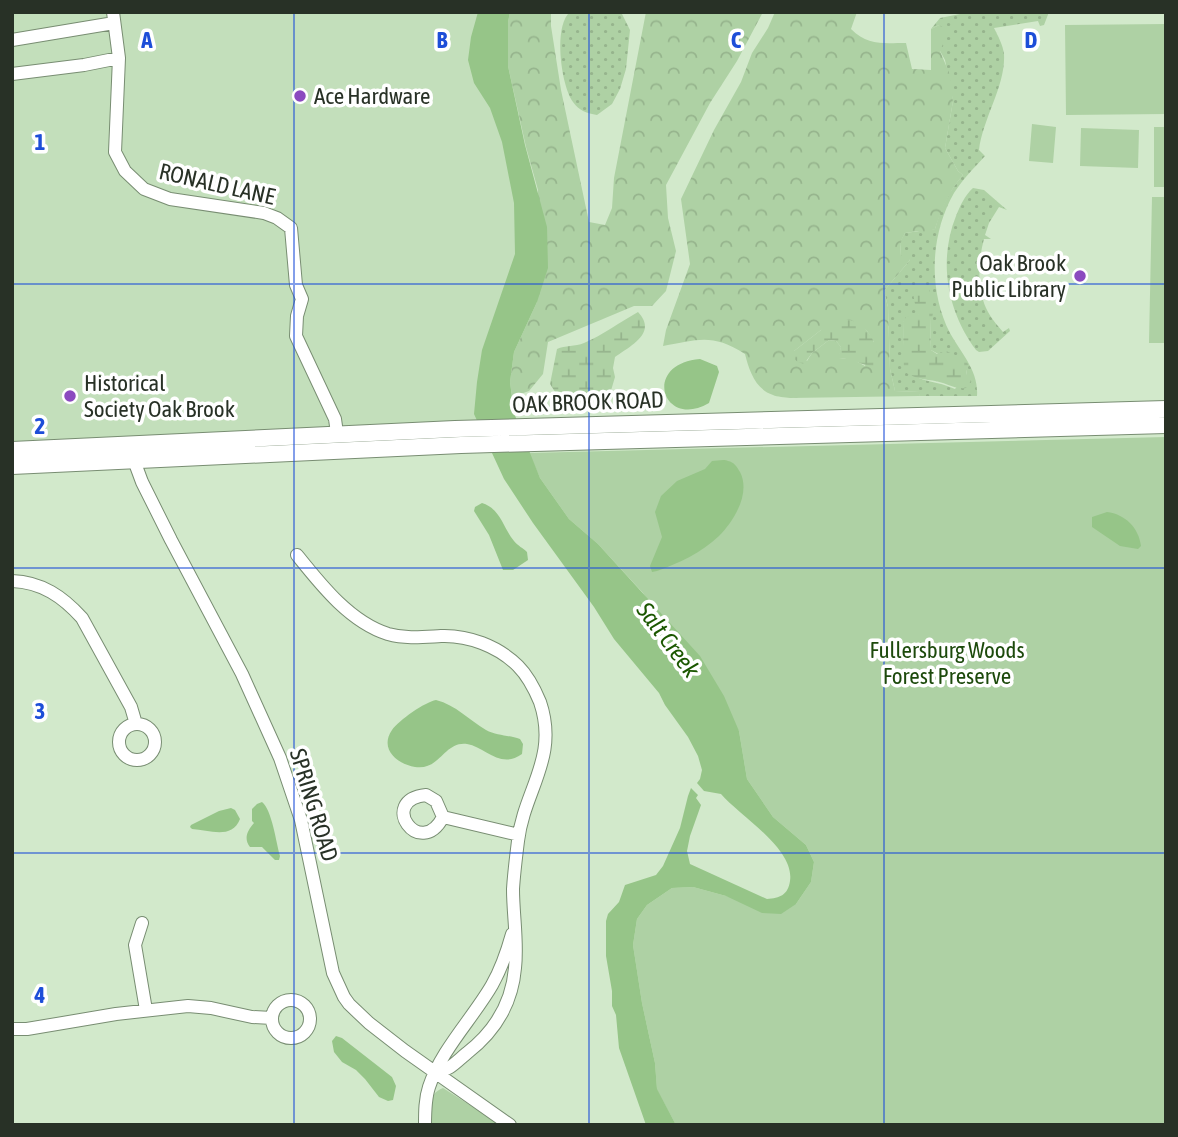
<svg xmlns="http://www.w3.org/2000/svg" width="1178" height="1137" viewBox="0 0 1178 1137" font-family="'Asap Condensed',sans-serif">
  <defs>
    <pattern id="grass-dots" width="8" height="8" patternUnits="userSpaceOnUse" patternTransform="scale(1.75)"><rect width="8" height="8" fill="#aed1a4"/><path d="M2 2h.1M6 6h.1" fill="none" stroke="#96b48d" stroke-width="1.8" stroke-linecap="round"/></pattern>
    <pattern id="forest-crowns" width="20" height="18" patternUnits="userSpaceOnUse" patternTransform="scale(1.75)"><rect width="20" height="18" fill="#aed1a4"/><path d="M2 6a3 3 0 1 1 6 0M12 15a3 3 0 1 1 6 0" fill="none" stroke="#96b48d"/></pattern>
    <pattern id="wetland-marsh" width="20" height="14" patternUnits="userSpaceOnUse" patternTransform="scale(1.75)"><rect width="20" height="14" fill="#aed1a4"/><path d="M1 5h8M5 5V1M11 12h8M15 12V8" fill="none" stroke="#96b48d"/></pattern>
  </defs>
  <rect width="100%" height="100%" fill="#d2e9cb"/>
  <path fill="#c3dfbb" d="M12,12H485L511,167L520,263L487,423L12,444Z"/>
  <path fill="url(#grass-dots)" fill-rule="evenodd" d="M570,12H621L630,30L626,69L620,89L612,104L597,115C587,113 579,111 573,102C561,86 553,26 570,12Z
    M970,12L993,14L1049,12L1044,25L1040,26L1038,21L994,28C998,36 1003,45 1004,54C1006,85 983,118 979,150L985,156C974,168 963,179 954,193C930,235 928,290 950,333C961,353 979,371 977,396H919L920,392L895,391L890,369L888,307L884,291L910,260L901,256L900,242L905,233L935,229C941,208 948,192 963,175L958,171L945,148L953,101L945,60L940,51L939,25L931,29L940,18ZM920,314L930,318L931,350L967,370L966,375L955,389C938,381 920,382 905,371L903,322Z
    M973,188L984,190L1007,210L999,207L989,223L985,235L991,239H984C978,261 977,287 986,308C990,317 997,325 1003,332L1009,328L1010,331L988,351L979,352L976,350C947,311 938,261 956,216C960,206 965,195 973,188Z"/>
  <path fill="url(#forest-crowns)" fill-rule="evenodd" d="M510,12H551V26L561,90L589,222L605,225L612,208L614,178L646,12H763L737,61L710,103L666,185L668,218L676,251L666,291L652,306H634L548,342L543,374L529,391L512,397L510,382L514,352L537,302L538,190L526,147L508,66V22Z
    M775,12H857L851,29C868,46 883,43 906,43L912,69L931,70V29L939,25L949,30L940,51L950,75L953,101L945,148L958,171L963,175C949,191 942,208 935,229L922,233L918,231L905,233L900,243L901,256H907L910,260L884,291L888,307L890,369L895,391L921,392L919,396L790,398C785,397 777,397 773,395C755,389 749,370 745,354C712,333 698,340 663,346L666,330L690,264L681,199L714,130L741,82L752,53L768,28ZM859,325L867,331L874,342L865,366L852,359L839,358L841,347L836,341L829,340L812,353L807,361L794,351L821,330Z"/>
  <path fill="url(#wetland-marsh)" d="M916,285H927C932,295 935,307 932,318H930L931,350L937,354L946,351L964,359L968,364L966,375L971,381L966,388C956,389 952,386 943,383C928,378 919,382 904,371L903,322L906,317L919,314L915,304L912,288Z
    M638,312C658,333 630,346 615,357L613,368L615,377L610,394L580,402L557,395L550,384L557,349C565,345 575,347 584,343C603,335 620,322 638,312Z
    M840,319C863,317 883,344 875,366C861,366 852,358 838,358L841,347L836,341L829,340L812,353L804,364L798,362L793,358L794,351L830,323Z"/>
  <path fill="#aed1a4" d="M1166,24V114L1066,115L1065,25Z
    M1032,124L1056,127L1053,163L1029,161Z
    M1154,127H1166V187H1154Z
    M1081,128L1139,130L1138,168L1080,166Z
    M1152,197H1166V343H1149Z
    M1166,437V1125H676L657,1090L655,1063L642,1003L633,945L637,919L647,905L672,888L693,887L726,896L796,904L811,882L814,862L806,845L773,817L747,779L739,731L643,593L598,544L569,519L540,478L529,453Z
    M443,1088L501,1125H429C430,1110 427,1094 443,1088Z"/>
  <path fill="#96c588" d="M478,12H510L508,22V66L525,145L547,227L548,268L537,302L514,352L510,382L514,413L540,478L569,519L598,544L700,656L724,696L739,731L747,779L773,817L806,845L814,862L811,882L796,904L781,914L762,913L726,896L693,887L672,888L647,905L637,919L633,945L642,1003L655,1063L657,1089L676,1125H646L619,1048L616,1015L612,1006V991L606,956V921L608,914L619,902L625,885L656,875L663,866L680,828L688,796L691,788L698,795L696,798L701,805L690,836L687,851L690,864L767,899C780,898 788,895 790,881C795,849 740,816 721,794L704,791L697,783L700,779L702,770L698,756L688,737L665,705L659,693L614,639L594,607L533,523L504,479L474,414L477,382L482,350L515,254L514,203L502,142L490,108L474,83L468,60L471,37Z
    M700,359L717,366L719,372L709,403C663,430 641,364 700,359Z
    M712,461C717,461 724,459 728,461C734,462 737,467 740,472C751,493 734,521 719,536C701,553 679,563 657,571L652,572L650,566L662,537L655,512L661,496L677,481L705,469Z
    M482,503C501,509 503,528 514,541C518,546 523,548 527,552L528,560L513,570H503L489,535L474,511L475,507Z
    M1107,512C1125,514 1139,528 1141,546L1138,549L1120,546L1092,527V517Z
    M436,700C456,705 469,720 486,730C497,736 509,735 520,739L523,744L522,754C500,770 486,747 467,744C444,741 440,771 415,767C397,764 379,749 392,730C399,720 425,702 436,700Z
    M262,802C272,810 276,842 280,856L279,860H275L262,847H250C243,838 248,830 254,823L252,821V809L257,804Z
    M231,808L235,810L240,819C232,840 209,830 192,829L190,827L191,825L219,811Z
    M336,1036L342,1038L392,1077L396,1086L393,1100L388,1101L379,1097L365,1079L356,1070L342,1062L334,1052L332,1041Z"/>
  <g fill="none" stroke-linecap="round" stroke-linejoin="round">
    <defs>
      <path id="minor" d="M113,12L119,58L115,152L125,171L144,189L170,199L264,213L277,218L291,228L296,285L302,299L297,316L296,336L335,419L337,433
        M12,40L114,23
        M12,74L84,65L119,58
        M132,455L142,482L171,540L242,674L280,758L301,820L333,973L344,997L349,1004L369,1023L405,1051L510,1125
        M297,555C321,585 350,622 388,634C406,639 423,637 441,636C468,635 498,646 518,666C527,675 535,690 540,702C559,758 524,790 518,841C516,857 514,873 513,889C513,915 518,942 515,968C512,1004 494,1032 467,1053C456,1062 450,1070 436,1073
        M12,581C42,582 63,597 82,618L131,707L136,724
        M119 742a18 18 0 1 1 36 0a18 18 0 1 1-36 0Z
        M426,795L436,801L443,817C420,861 377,800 426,795Z
        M443,817L519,835
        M142,923L135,945L146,1010
        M272 1019a19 19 0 1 1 38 0a19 19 0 1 1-38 0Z
        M12,1029H27L116,1014L188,1006L211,1008L252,1017L272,1018
        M425,1125C425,1112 425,1099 429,1087C441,1050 473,1018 492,985C501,969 507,952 512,934"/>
      <path id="major" d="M12,450L455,429L1166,409
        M12,466L461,445L1166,425"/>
    </defs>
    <use href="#minor" stroke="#788d72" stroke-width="14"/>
    <use href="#major" stroke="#788d72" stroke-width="18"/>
    <use href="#minor" stroke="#fff" stroke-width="12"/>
    <use href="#major" stroke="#fff" stroke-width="16"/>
  </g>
  <path fill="none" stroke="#1d4ed8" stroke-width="2" stroke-opacity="0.55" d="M294,12V1125M589,12V1125M884,12V1125M12,284H1166M12,568H1166M12,853H1166"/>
  <g fill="#8b4abf" stroke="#fff" stroke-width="2.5">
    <circle cx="300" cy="96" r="7"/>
    <circle cx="1080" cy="276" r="7"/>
    <circle cx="70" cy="396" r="7"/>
  </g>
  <g text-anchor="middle" stroke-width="7" stroke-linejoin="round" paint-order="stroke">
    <g font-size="23" fill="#283126" stroke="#fff" text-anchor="start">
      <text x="314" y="104">Ace Hardware</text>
      <text x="1066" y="271" text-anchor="end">Oak Brook<tspan x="1066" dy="26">Public Library</tspan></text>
      <text x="84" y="391">Historical<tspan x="84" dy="26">Society Oak Brook</tspan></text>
    </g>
    <g font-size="23" fill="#283126" stroke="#fff">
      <text transform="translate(217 184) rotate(13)" y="8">RONALD LANE</text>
      <text transform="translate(588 402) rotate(-2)" y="8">OAK BROOK ROAD</text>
      <text transform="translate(314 805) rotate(73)" y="8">SPRING ROAD</text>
    </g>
    <g font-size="23" fill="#1d4a0c" stroke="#fff">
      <text x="947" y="658">Fullersburg Woods<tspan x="947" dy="26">Forest Preserve</tspan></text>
    </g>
    <g font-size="24" font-style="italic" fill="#1b5700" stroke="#fff">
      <text transform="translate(668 640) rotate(53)" y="8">Salt Creek</text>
    </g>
  </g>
  <g font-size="23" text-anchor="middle" font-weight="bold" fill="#1d4ed8" stroke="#fff" stroke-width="7" stroke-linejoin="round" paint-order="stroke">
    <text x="147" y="48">A</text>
    <text x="442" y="48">B</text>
    <text x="736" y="48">C</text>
    <text x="1031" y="48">D</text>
    <text x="40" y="150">1</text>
    <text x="40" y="434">2</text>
    <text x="40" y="719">3</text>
    <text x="40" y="1003">4</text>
  </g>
  <rect width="1178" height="1137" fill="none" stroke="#283126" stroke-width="28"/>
</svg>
